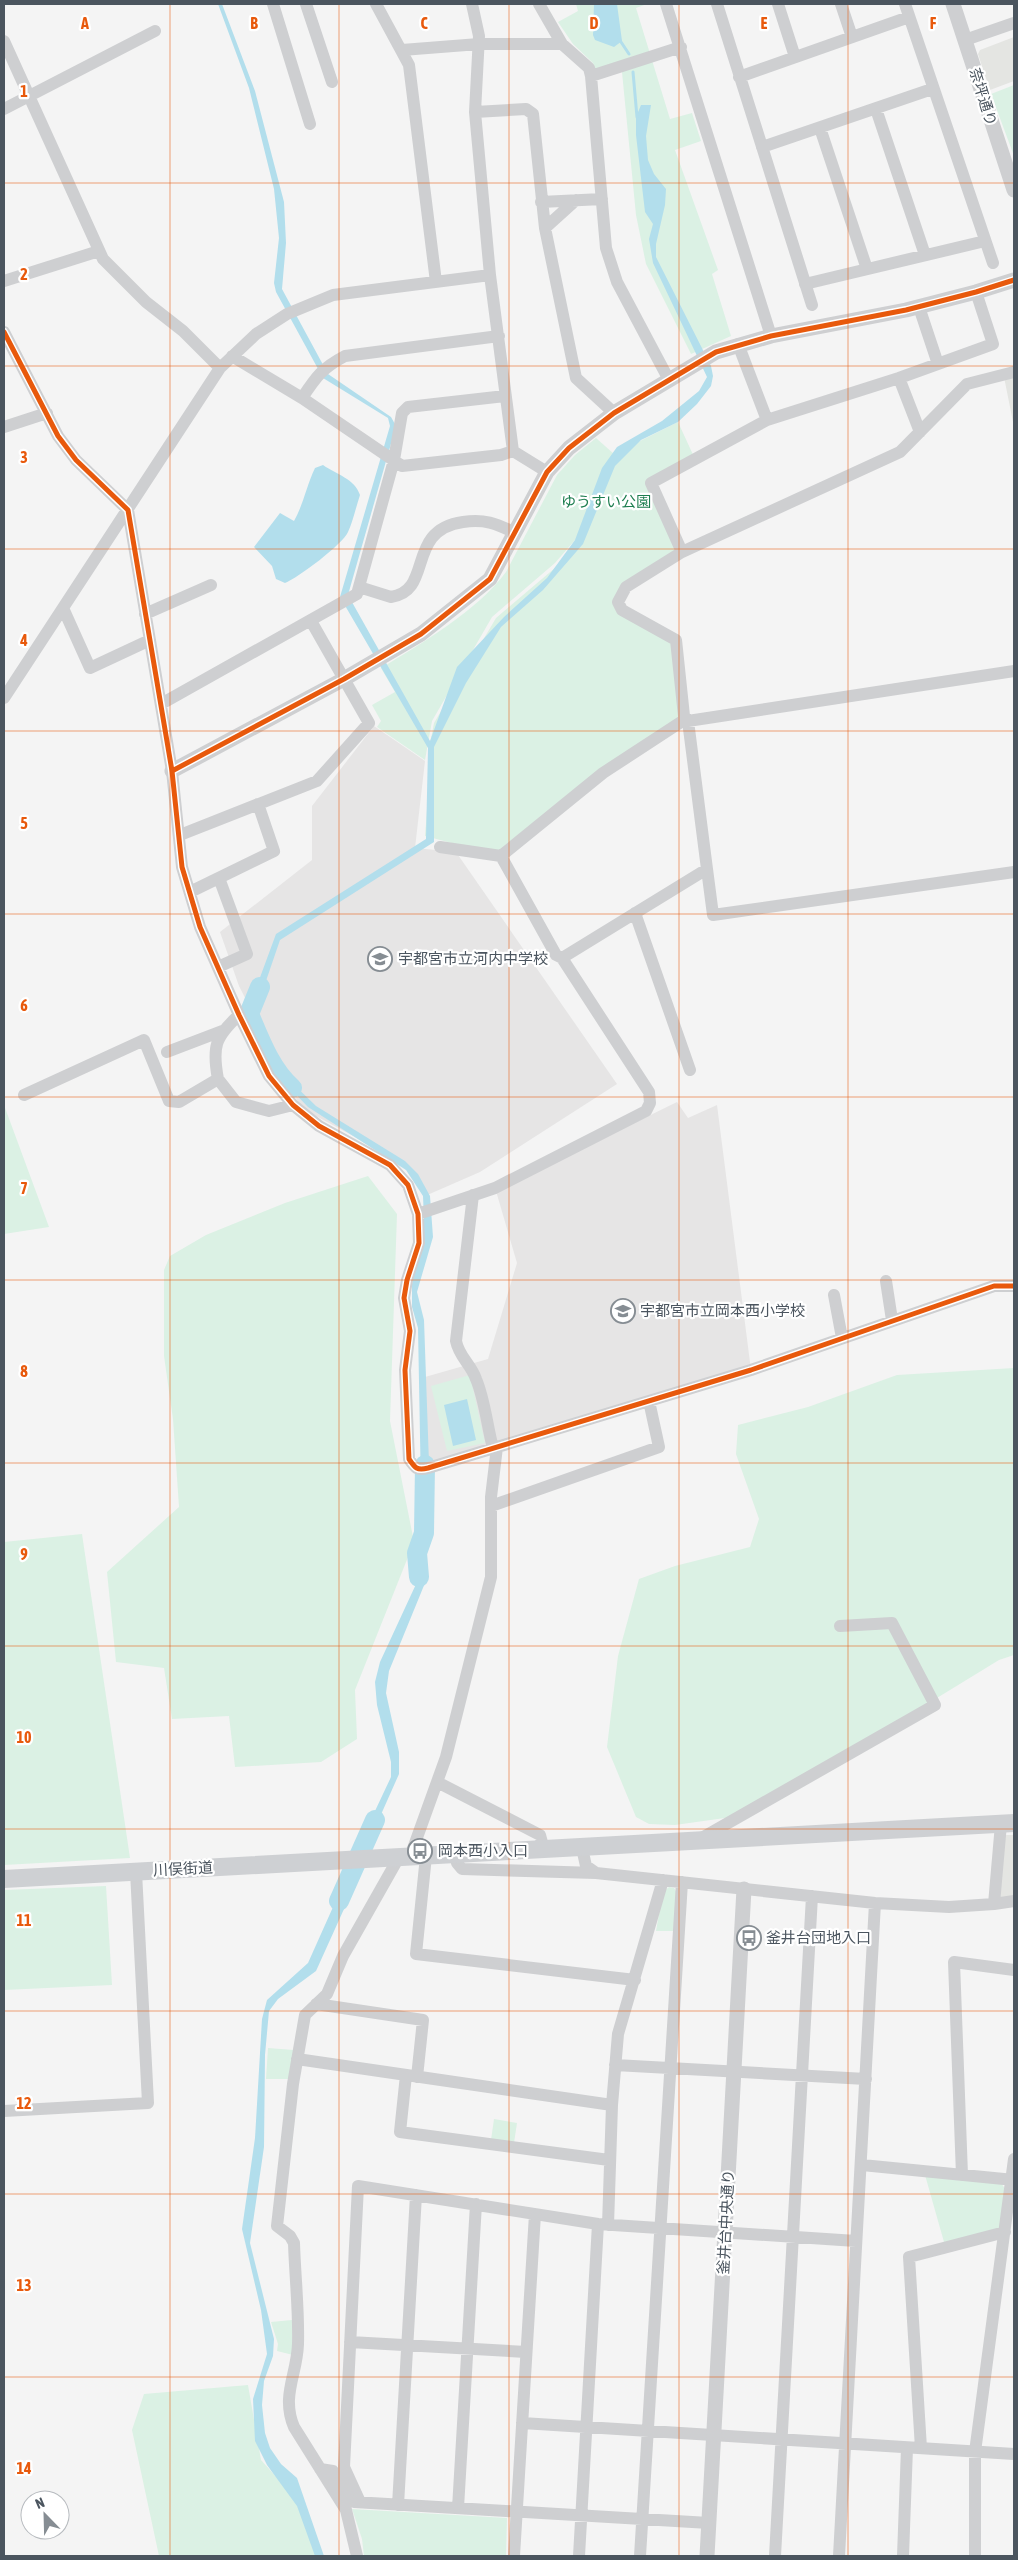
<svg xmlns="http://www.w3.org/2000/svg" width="1018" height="2560" viewBox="0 0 1018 2560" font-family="'Asap Condensed','Noto Sans JP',sans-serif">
  <rect width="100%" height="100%" fill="#f4f4f4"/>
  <path fill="#e4e5e2" d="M1014,37V81L990,90L978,54L980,50Z
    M1014,375V427L1004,377Z
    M1005,1835H1014V1896L1000,1898Z"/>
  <path fill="#e6e5e5" d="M374,726L425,761L415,848L456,852L617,1084L480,1172L425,1196L402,1162L301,1108L239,986L220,932L312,860V806Z
    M677,1102L688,1118L717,1105L751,1370L428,1468L425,1377L488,1359L517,1263L496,1191Z"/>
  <path fill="#dbf1e4" d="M576,4H647L636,8L670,119L692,113L701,141L675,150L718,270L712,274L731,336L691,354L646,264L636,215L621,62L595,70L593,63L573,44L558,22L578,11Z
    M1014,85V156L991,94Z
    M678,422L695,459L651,484L682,552L634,582L618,602L676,640L684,716L501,856L425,836L429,785L430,744L434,723L496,618L582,545L575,540L555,563L492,617L432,721L425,760L377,727L381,721L372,705L395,692L381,668C421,644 478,610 506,572L557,475L575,455L596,438L614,454Z
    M4,1105L49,1227L4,1234Z
    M368,1176L397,1214L390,1421L414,1542L355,1690L357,1739L321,1762L235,1767L229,1716L172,1719L164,1668L116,1662L107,1572L179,1507L173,1419L164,1356V1270L170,1256L206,1235L285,1203Z
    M1014,1368V1655L999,1660L852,1750L732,1817L675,1825L649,1824L636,1817L607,1747L618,1656L639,1579L675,1566L750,1547L759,1519L736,1454L738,1425L808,1407L897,1375Z
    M470,1375L485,1443L447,1451L431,1386Z
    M82,1534L130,1858L4,1865V1542Z
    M106,1886L112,1985L4,1990V1890Z
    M669,1887L674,1888L677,1893L674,1931H656L663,1892Z
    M268,2048L294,2050L290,2079H266Z
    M494,2119L517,2123L514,2143L491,2140Z
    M925,2175L1001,2183L1006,2190L1000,2230L944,2242Z
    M292,2320L293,2355L277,2351L278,2344L271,2322Z
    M248,2385L261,2460L306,2510L318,2556H159L132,2430L144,2394Z
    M352,2509L507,2518L506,2556H364L362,2539Z"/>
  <path fill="#b2deec" d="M218,4H222L255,91L284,202L286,243L282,289L328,374L391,417L396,426L348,595L430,741L457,667L504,617L547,578L575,540L602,468L617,447L662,421L699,391L707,377L653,263L649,239L653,224L645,212L636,135V117L641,105H651L646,136L648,160L654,174L666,189L665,205L656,244V257L711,366L713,376L711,386L697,404L678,422L641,440L615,466L583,544L543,590L501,627L466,683L434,747V842L280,940L255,1013L282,1073L316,1106L405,1161L418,1174L430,1196L433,1237L417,1292L424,1320L430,1492L421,1490L418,1328L412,1307V1284L424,1220L423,1196L406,1170L308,1107L281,1079L248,1010L276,934L426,839L428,748L340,597L390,426L388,418L323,378L276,292L274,283L279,238L274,189L249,88Z
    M594,4H617L622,41L614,47L595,40L593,35Z
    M323,465C336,474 355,479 360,495C356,507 353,521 348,532C343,544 298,578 285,583L276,579L272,566L254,547L280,513L294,521C304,503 306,487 315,468Z
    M467,1399L476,1440L453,1446L444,1405Z
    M415,1550H424L425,1583L389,1671L386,1693L399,1752V1774L367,1846L359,1845L391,1777V1762L377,1705L375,1682L380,1662L417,1582Z
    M346,1878H358L316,1971L278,1999L269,2011L265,2055L264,2147L250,2243L274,2339L273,2356L264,2381L262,2405L265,2433L270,2448L281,2464L297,2478L324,2556H315L297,2506L267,2465L255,2441L253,2399L267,2354L261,2310L242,2229L255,2138L262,2019L267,2000L308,1963Z"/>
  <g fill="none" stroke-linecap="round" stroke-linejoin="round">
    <path stroke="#b2deec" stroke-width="3" d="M619,39L629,54
      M633,72L637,117"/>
    <path stroke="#b2deec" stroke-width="20" d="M260,987L249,1014C260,1040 271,1070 292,1088
      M419,1577L417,1553L424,1533L425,1465
      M339,1901L375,1820"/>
    <path stroke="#cecfd1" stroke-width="12" d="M273,4L310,124
      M306,4L332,82
      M376,4L409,65L436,282
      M472,4L479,36L475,112L490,275L513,451
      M539,4L562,44L589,68L591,76L606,248L617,282L669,380
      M666,4L771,336
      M717,4L812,305
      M778,4L795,57
      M841,4L852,37
      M905,4L993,263
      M965,40L1014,23
      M4,41L103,259L146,302L183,331L220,368
      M402,50L479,44H562
      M591,76L681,47
      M739,77L909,17
      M4,109L155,31
      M876,109L925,255
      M475,112L526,109L533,114L545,228L576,378L614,413
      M820,128L867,269
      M762,147L932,89
      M541,202L602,199
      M545,228L576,200
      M4,281L99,251
      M805,284L985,241
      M919,307L938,364
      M4,332L58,436L76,460L128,510L172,771L182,867L200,927L239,1015L269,1076L293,1105L319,1126L390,1165L408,1185L418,1214L419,1243L407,1280L404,1298L410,1331L405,1370L409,1459C415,1468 417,1471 428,1468L751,1370L994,1286H1014
      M738,344L767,420
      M232,356L302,398L402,466L501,455L513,451
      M899,378L920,432
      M302,398C316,377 322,368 345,356L499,336
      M4,427L47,413
      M513,451L547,472
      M682,552L651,483L767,420L899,378L993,344L976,292
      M359,587L391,597C434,591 405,530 463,522C484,519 496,523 515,533
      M63,608L90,668L150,640
      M145,614L211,585
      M4,698L220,368L256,334L287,314L333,295L490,275
      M161,704L357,594L394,460L402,413L408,407L505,396
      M180,835L317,781L369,723L311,621
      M440,847L501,856L603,773L681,722L688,721L684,716L676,640L622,610L618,602L626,587L682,552L900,452L967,384L1014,372
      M707,869L688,721L1014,671
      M190,892L274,851L258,804
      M635,913L690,1070
      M562,958L707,869L713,915L1014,872
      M218,967L247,954L219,878
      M167,1052L222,1031
      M218,1079C212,1047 215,1037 239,1015
      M24,1095L144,1040L169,1101L179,1102L218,1079L236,1102L269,1111L293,1105
      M473,1195L456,1341C459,1357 471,1364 476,1379C485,1400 487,1426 493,1448
      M418,1214L495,1188L646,1111L650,1103L649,1092L562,958L556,955L501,856
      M886,1281L892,1320
      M834,1295L842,1338
      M491,1506L659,1447L649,1401
      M437,1782L540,1835L544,1850
      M1001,1824L994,1904L1014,1901
      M700,1839L935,1705L892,1623L840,1626
      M582,1848L586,1866L596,1873L875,1903L949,1907L994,1904
      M455,1854L457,1863L462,1869L596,1873
      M426,1856L416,1954L635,1980
      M410,1857L446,1757L491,1577V1497L497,1447
      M316,2004L423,2020L417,2077
      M297,2059L612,2105
      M615,2065L866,2079
      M406,2075L400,2132L609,2160
      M4,2111L148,2103L136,1872
      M862,2165L1014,2180
      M962,2175L954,1962L1014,1970
      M608,2225L612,2105L618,2034L663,1880
      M350,2342L526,2352
      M522,2423L1014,2454
      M921,2448L909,2257L1005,2232
      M320,2469L333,2471L354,2502L709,2523
      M360,2502L344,2467L358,2186L598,2224L856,2241
      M398,2505L416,2195
      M458,2508L476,2204
      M357,2556L346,2510L294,2427C281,2396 297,2375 298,2344C299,2311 295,2276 294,2243L290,2236L277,2226L293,2084L305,2015L327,1994L343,1956L399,1857
      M514,2556L535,2214
      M579,2556L598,2224
      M640,2556L682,1882
      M775,2556L812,1896
      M839,2556L875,1903
      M903,2556L907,2448
      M975,2556V2452L1014,2159"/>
    <path stroke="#cecfd1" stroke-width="15" d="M953,4L1014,190
      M172,771L344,679L421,634L490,579L547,472L569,448L614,413L716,352L771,336L906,310L976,292L1014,280
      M707,2556L744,1889"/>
    <path stroke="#ced0d3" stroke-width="18" d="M4,1879L1014,1823"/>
    <defs>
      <path id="cycleway" d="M4,332L58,436L76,460L128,510L172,771L182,867L200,927L239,1015L269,1076L293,1105L319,1126L390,1165L408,1185L418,1214L419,1243L407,1280L404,1298L410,1331L405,1370L409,1459C415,1468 417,1471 428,1468L751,1370L994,1286H1014
        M172,771L344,679L421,634L490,579L547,472L569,448L614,413L716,352L771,336L906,310L976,292L1014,280"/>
    </defs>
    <use href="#cycleway" stroke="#fff" stroke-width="8"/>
    <use href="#cycleway" stroke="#e8590c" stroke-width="5"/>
  </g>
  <path fill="none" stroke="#e8590c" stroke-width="1" stroke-opacity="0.55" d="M170,4V2556M339,4V2556M509,4V2556M679,4V2556M848,4V2556M4,183H1014M4,366H1014M4,549H1014M4,731H1014M4,914H1014M4,1097H1014M4,1280H1014M4,1463H1014M4,1646H1014M4,1829H1014M4,2011H1014M4,2194H1014M4,2377H1014"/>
  <defs>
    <symbol id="school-ring" viewBox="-11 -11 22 22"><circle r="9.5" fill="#fff" stroke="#868d93" stroke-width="1.5"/><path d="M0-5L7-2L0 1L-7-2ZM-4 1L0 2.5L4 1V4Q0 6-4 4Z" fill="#868d93"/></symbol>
    <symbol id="bus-ring" viewBox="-11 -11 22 22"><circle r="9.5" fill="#fff" stroke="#868d93" stroke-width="1.5"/><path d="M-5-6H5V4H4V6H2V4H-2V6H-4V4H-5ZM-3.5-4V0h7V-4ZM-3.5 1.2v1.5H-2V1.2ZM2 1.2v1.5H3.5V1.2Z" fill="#868d93"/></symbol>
  </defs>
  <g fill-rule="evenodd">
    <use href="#school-ring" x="366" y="945" width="28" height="28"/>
    <use href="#school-ring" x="609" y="1297" width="28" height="28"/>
    <use href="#bus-ring" x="406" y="1837" width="28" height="28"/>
    <use href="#bus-ring" x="735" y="1924" width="28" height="28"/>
  </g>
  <g text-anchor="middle" stroke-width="4.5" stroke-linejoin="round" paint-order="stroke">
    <g font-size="15" fill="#4b555f" stroke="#fff">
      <text transform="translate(983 97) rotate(73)" y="5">奈坪通り</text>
      <text transform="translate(183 1869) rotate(-3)" y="5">川俣街道</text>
      <text transform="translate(726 2222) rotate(-87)" y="5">釜井台中央通り</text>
    </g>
    <g font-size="15" fill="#1e7e50" stroke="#fff">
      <text x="606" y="507">ゆうすい公園</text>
    </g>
    <g font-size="15" fill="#4b555f" stroke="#fff" text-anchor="start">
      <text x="398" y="964">宇都宮市立河内中学校</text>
      <text x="640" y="1316">宇都宮市立岡本西小学校</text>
      <text x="438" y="1856">岡本西小入口</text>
      <text x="766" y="1943">釜井台団地入口</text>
    </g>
  </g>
  <g font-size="16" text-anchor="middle" font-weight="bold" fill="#e8590c" stroke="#fff" stroke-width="4.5" stroke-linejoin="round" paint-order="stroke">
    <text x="85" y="29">A</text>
    <text x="254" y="29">B</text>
    <text x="424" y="29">C</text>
    <text x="594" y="29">D</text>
    <text x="764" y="29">E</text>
    <text x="933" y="29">F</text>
    <text x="24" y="97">1</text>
    <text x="24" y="280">2</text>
    <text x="24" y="463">3</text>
    <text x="24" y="646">4</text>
    <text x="24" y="829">5</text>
    <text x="24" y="1011">6</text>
    <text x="24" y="1194">7</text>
    <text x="24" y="1377">8</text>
    <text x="24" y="1560">9</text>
    <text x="24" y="1743">10</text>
    <text x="24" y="1926">11</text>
    <text x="24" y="2109">12</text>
    <text x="24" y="2291">13</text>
    <text x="24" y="2474">14</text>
  </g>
  <rect width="1018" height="2560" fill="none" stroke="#4b555f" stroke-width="10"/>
  <g transform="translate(45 2515) rotate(337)"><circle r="24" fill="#ffffff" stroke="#b7bbbf"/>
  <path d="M0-4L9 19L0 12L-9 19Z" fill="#868d93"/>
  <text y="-8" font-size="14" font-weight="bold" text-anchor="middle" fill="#4b555f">N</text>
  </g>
</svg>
